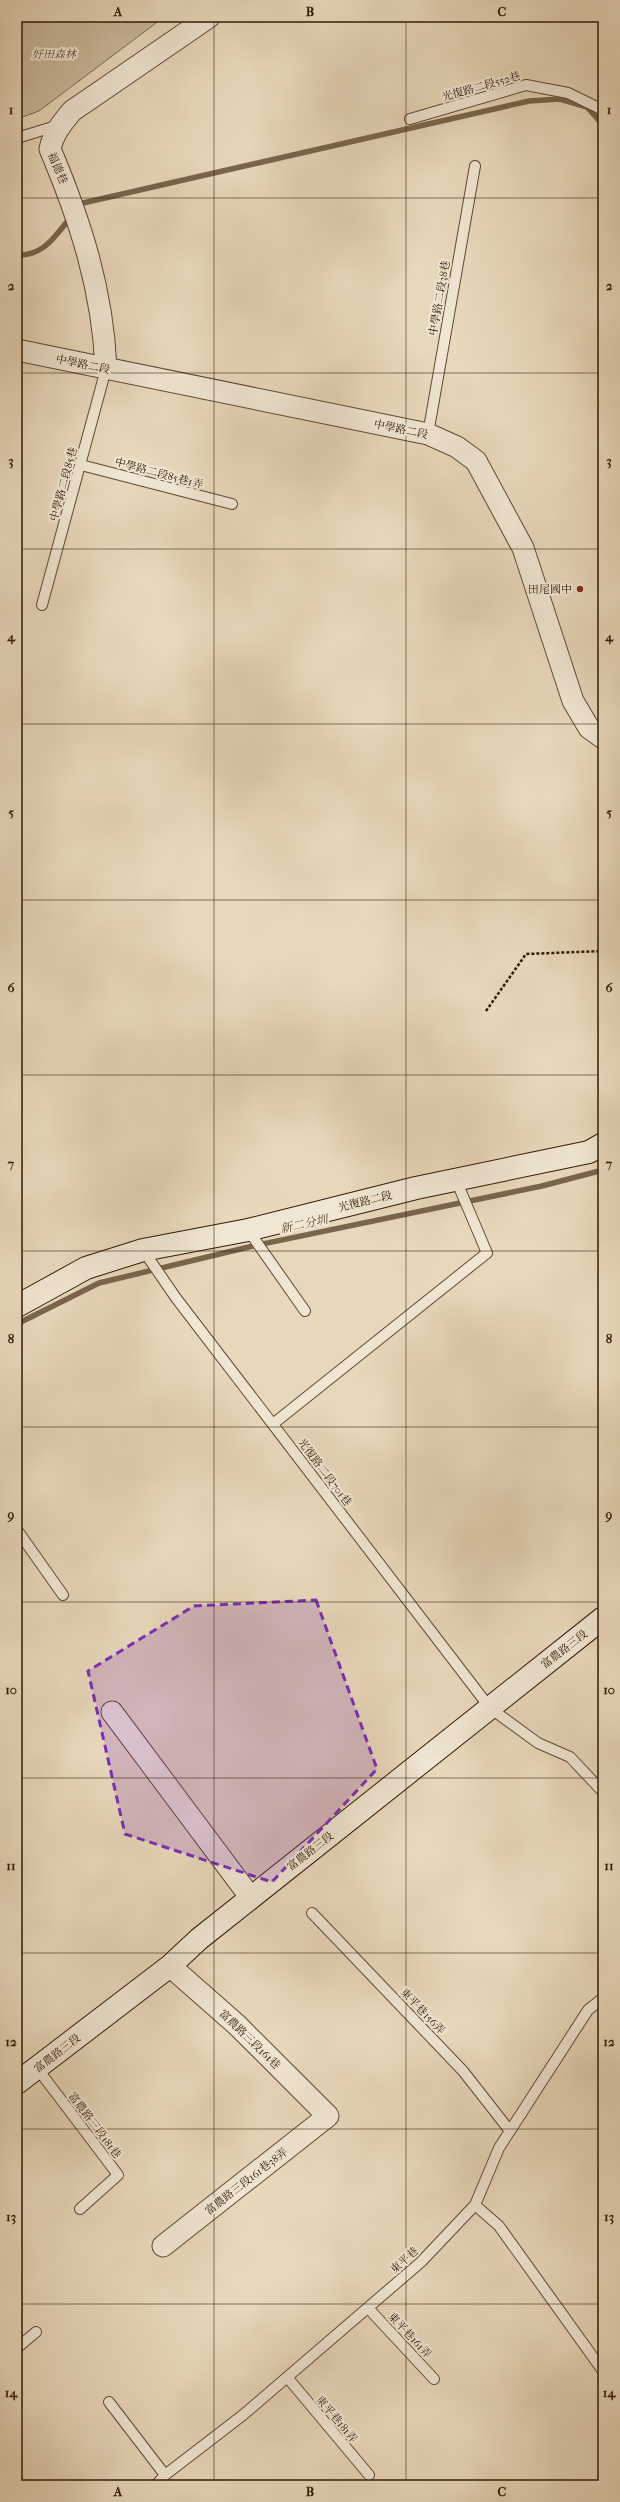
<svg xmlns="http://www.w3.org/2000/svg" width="620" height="2502" viewBox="0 0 620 2502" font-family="'IM FELL French Canon','Noto Serif TC',serif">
  <rect width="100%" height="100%" fill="#e8d8bb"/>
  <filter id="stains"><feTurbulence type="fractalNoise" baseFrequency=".005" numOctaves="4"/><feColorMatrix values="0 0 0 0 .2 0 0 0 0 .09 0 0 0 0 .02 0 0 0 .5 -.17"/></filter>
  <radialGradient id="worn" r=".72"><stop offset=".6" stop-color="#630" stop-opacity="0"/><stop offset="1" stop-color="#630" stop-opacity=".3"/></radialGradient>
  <path fill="#c9b89c" stroke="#7c6950" d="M17,17H164L39,111L17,119Z"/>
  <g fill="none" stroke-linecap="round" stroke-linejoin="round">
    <path stroke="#79654d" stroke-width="5.5" d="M78,208L83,203L529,101L560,99L587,107L603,125
      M17,255C44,256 55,236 70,218
      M17,1324L99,1283L253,1246L542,1186L603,1170"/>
    <defs>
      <path id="lane" d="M410,119L526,85L568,93L603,110
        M17,138L59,125
        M428,434L475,166
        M81,465L232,504
        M42,605L106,369
        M248,1230L305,1311
        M143,1250L176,1298L490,1708L538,1743L570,1757L603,1792
        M273,1424L487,1253L456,1180
        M17,1530L63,1595
        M312,1913L463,2071L510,2131
        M37,2068L118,2175L80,2209
        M475,2205L499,2226L603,2371
        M368,2308L434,2379
        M17,2348L36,2332
        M287,2377L369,2475
        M109,2402L165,2475
        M156,2485L165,2475L243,2415L421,2262L475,2205L499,2148L588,2010L603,1998"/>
      <path id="street" d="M17,350L428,434L457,447L476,461L523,548L573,701L589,728L603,738
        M106,369C103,290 80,220 50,149C53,134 62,123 72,111L209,17
        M112,1712L251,1898
        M163,2246L328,2116L237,2025L170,1966"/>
      <path id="secondary" d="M17,1306L86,1268L143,1250L248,1230L416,1188L589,1152L603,1144
        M17,2083L170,1966L199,1939L603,1618"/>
    </defs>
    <use href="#lane" stroke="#5e4a32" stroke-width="12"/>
    <use href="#street" stroke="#5e4a32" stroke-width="23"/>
    <use href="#secondary" stroke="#301a04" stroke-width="24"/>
    <path stroke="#301a04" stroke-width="2.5" stroke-dasharray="3 2" stroke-linecap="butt" d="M486,1011L526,954L603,951"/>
    <use href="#lane" stroke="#f0e6d3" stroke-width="10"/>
    <use href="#street" stroke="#f0e6d3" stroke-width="21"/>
    <use href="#secondary" stroke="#f0e6d3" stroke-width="22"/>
  </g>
  <path fill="#7b2cbf" fill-opacity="0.2" stroke="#7b2cbf" stroke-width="3" stroke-dasharray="8 5" stroke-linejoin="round" d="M316,1600L377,1769L272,1882L125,1834L88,1671L194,1606Z"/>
  <path fill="none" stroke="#301a04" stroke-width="1" stroke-opacity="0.55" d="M214,17V2485M406,17V2485M17,198H603M17,373H603M17,549H603M17,724H603M17,900H603M17,1075H603M17,1251H603M17,1427H603M17,1602H603M17,1778H603M17,1953H603M17,2129H603M17,2304H603"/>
  <circle fill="#8f2418" stroke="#f0e6d3" stroke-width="1.5" cx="580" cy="589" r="4"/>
  <g text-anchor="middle" stroke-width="4" stroke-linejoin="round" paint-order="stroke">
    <g font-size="11" font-style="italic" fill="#5e4932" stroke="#f0e6d3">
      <text x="54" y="58">好田森林</text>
    </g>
    <g font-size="11" fill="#301a04" stroke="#f0e6d3">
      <text transform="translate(481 86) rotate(-16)" y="4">光復路二段552巷</text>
      <text transform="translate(58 168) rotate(67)" y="4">福德巷</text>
      <text transform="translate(439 298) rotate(-80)" y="4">中學路二段38巷</text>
      <text transform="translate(83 364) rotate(12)" y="4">中學路二段</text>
      <text transform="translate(401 429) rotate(12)" y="4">中學路二段</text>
      <text transform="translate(159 473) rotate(15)" y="4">中學路二段85巷1弄</text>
      <text transform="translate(63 484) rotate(-75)" y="4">中學路二段85巷</text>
      <text transform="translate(365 1201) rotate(-14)" y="4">光復路二段</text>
      <text transform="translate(325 1472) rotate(53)" y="4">光復路二段701巷</text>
      <text transform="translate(564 1649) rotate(-38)" y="4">富農路三段</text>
      <text transform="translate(310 1851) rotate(-38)" y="4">富農路三段</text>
      <text transform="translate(423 2011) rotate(46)" y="4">東平巷156弄</text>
      <text transform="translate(250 2039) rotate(44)" y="4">富農路三段161巷</text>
      <text transform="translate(57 2053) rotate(-38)" y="4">富農路三段</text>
      <text transform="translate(95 2125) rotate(53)" y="4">富農路三段181巷</text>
      <text transform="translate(246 2181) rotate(-38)" y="4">富農路三段161巷38弄</text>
      <text transform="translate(404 2260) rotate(-42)" y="4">東平巷</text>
      <text transform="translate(410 2335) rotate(47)" y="4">東平巷161弄</text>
      <text transform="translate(337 2419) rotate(50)" y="4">東平巷181弄</text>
    </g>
    <g font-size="11" fill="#301a04" stroke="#f0e6d3" text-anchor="end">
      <text x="572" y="593">田尾國中</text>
    </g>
    <g font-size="12" font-style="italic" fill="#604c34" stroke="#f0e6d3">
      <text transform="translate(304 1224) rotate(-12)" y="4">新二分圳</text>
    </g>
  </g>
  <rect width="620" height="2502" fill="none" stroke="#e8d8bb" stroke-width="44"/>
  <rect x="22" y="22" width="576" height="2458" fill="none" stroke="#301a04" stroke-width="1.5"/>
  <g font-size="13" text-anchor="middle" font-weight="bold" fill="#301a04">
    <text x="118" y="16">A</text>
    <text x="310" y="16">B</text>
    <text x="502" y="16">C</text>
    <text x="11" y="114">1</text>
    <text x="609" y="114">1</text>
    <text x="11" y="290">2</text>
    <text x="609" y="290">2</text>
    <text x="11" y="465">3</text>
    <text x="609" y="465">3</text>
    <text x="11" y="641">4</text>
    <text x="609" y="641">4</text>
    <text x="11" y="817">5</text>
    <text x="609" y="817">5</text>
    <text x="11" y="992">6</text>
    <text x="609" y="992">6</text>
    <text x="11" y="1168">7</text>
    <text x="609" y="1168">7</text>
    <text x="11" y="1343">8</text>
    <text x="609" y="1343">8</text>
    <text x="11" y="1519">9</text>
    <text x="609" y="1519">9</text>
    <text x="11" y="1694">10</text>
    <text x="609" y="1694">10</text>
    <text x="11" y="1870">11</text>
    <text x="609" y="1870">11</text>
    <text x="11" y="2046">12</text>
    <text x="609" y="2046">12</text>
    <text x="11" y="2221">13</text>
    <text x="609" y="2221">13</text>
    <text x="11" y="2397">14</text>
    <text x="609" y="2397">14</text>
    <text x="118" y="2496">A</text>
    <text x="310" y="2496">B</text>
    <text x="502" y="2496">C</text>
  </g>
  <rect width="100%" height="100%" filter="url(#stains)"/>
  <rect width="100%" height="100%" fill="url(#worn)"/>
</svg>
